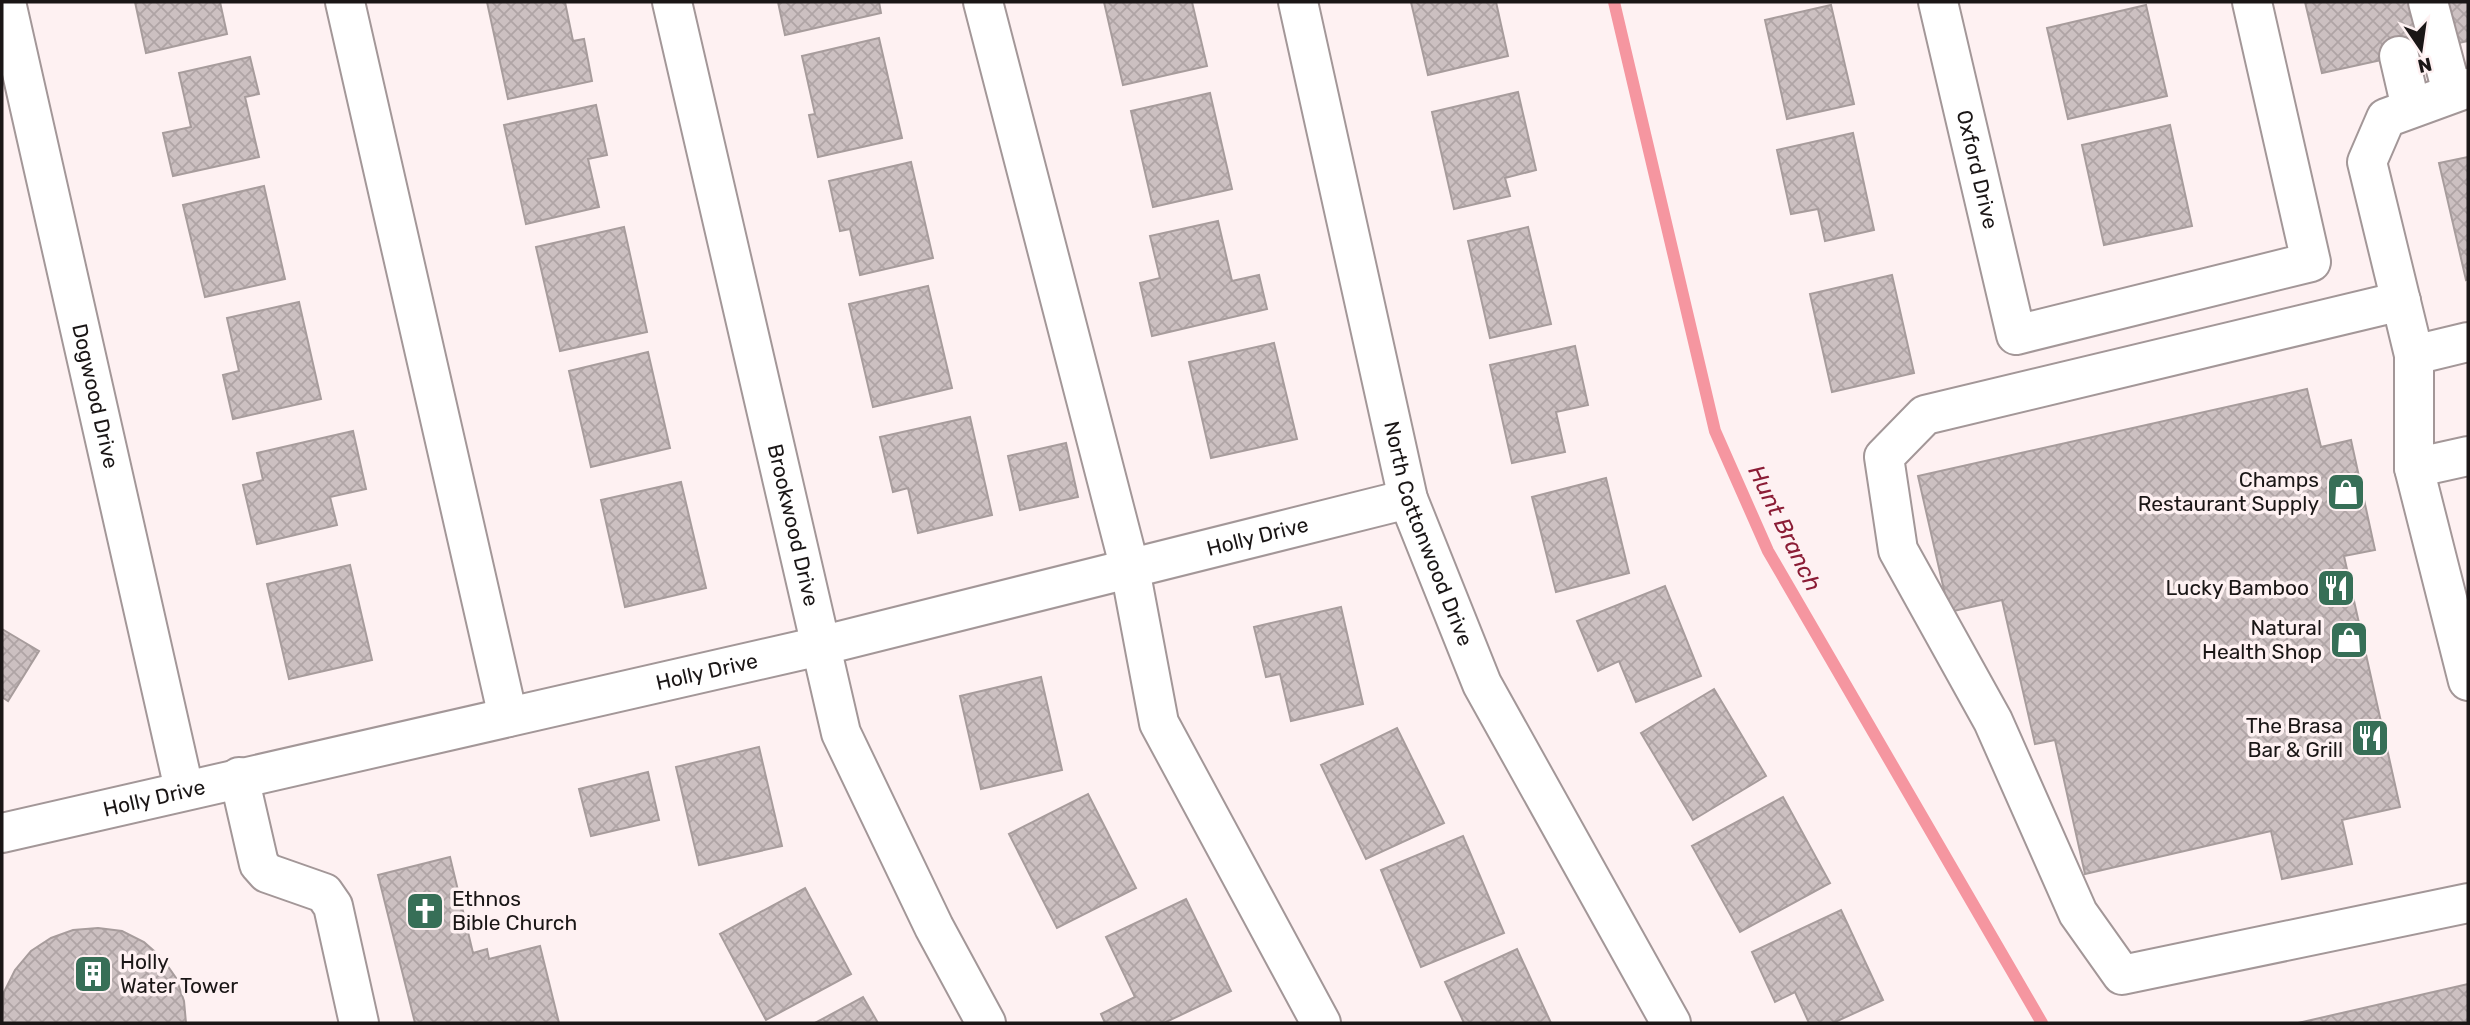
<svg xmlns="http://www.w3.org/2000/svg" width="2470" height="1025" viewBox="0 0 2470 1025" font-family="Rubik,sans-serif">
  <defs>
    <pattern id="building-cross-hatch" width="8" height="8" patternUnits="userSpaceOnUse" patternTransform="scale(1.75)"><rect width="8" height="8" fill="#ccc0c1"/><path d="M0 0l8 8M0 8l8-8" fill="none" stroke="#afa4a5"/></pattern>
  </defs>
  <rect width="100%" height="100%" fill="#fef1f2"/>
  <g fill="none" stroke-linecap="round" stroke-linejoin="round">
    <path stroke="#f596a0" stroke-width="12" d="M1614,2L1715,431L1768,551L2042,1023"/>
  </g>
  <path fill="url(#building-cross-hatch)" stroke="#a79c9c" stroke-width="2" d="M135,2H220L227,34L146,53Z
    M487,2H565L573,41L584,39L592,81L508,99Z
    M778,2H879L881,13L785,35Z
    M1104,2H1192L1207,66L1123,85Z
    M1411,2H1496L1508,56L1428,75Z
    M2305,2H2468V41L2322,73Z
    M1831,5L1854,104L1787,119L1765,20Z
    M2146,5L2167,96L2068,119L2047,28Z
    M879,38L902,138L818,157L809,115L815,114L802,56Z
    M250,57L259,94L245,97L259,157L173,176L163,133L191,127L179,73Z
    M1518,92L1536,170L1505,178L1510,196L1454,209L1432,112Z
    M1210,93L1232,189L1153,207L1131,111Z
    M596,105L607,155L588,159L599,207L526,224L504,125Z
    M2170,125L2192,226L2104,245L2082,145Z
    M1853,133L1874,230L1825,241L1818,209L1791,214L1777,150Z
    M2468,157V279L2466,280L2439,163Z
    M911,162L933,258L860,275L850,229L840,231L829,181Z
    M264,186L285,279L205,297L183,205Z
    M1218,221L1232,281L1259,275L1267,309L1152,336L1140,283L1160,278L1150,236Z
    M624,227L647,332L560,351L536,247Z
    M1528,227L1551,324L1490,338L1468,241Z
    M1892,275L1914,373L1832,392L1810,294Z
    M928,286L952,388L873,407L849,304Z
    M299,302L321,399L233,419L223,375L239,371L227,318Z
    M1274,343L1297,439L1211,458L1189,362Z
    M1575,346L1588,405L1556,412L1565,452L1512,463L1490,365Z
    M648,352L670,448L591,467L569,371Z
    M2307,389L2321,447L2351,440L2375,550L2344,556L2400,807L2342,820L2352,864L2282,879L2271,831L2085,874L2055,740L2035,744L2002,600L1949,612L1918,476Z
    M970,417L992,515L918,533L908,488L893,492L880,437Z
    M353,431L366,489L330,497L337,525L257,544L243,485L263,480L257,453Z
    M1066,443L1078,497L1020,510L1008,456Z
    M1606,478L1629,573L1556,592L1532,497Z
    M681,482L706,588L625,607L601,500Z
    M350,565L372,660L289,679L267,584Z
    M1665,586L1701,676L1636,702L1619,661L1598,671L1577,621Z
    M1341,607L1363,704L1291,721L1280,674L1266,677L1254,627Z
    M2,629L39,651L8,701L2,697Z
    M1041,677L1062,770L981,789L960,696Z
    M1714,689L1766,776L1693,820L1641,733Z
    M1397,728L1444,823L1366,859L1321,765Z
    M759,747L782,846L699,865L676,767Z
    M648,772L659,820L591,836L579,789Z
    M1088,794L1136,888L1057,928L1009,834Z
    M1783,797L1830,883L1740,932L1692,846Z
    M1463,836L1504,933L1421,967L1381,870Z
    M450,857L473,953L487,949L489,959L540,946L559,1023H415L378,875Z
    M805,888L851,974L766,1020L720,934Z
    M1186,899L1231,991L1164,1023H1105L1101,1014L1135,997L1106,937Z
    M1841,910L1883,1000L1833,1023H1809L1795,992L1775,1002L1752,952Z
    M98,928L122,931L144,942L162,958L176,978L184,1001L186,1023H2L4,992L15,970L31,951L51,938L73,930Z
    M1517,949L1551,1023H1464L1445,982Z
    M2468,984V1023H2298Z
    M863,997L878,1023H815Z"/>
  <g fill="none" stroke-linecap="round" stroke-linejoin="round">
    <defs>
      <g id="minor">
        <path id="s1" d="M6,2L184,789"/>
        <path d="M345,2L508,717"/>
        <path id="s2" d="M672,2L841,733L934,927L986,1023"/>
        <path d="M983,2L1130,569L1159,723L1321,1023"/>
        <path id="s3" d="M1298,2L1408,499L1482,684L1671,1023"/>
        <path id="s4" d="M1938,2L2016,335L2311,262L2252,2"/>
        <path d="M2428,2L2452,92"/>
        <path d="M2399,56L2411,108"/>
        <path d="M2468,88L2386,118L2367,162L2414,355V468L2468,681"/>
        <path d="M2401,301L1925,415L1884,457L1898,550L1993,721L2078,913L2122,975L2468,903"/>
        <path d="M2414,355L2468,342"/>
        <path d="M2414,468L2468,456"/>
        <path d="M239,777L259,864L267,873L324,893L333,906L359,1023"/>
        <path id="s5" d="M2,833L820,646L1408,499"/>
      </g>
    </defs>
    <use href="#minor" stroke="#a39798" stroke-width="42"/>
    <use href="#minor" stroke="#fff" stroke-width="38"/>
  </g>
  <defs>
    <symbol id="shop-square" viewBox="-11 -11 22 22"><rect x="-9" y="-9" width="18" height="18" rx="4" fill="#376f57" stroke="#fef1f2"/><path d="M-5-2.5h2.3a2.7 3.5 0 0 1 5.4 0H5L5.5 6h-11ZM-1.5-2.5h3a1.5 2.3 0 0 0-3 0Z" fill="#fff"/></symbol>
    <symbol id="restaurant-square" viewBox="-11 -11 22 22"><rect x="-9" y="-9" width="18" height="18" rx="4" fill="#376f57" stroke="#fef1f2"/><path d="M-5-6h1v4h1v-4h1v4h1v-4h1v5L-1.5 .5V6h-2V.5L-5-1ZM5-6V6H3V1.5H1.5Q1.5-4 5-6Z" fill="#fff"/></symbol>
    <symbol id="church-square" viewBox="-11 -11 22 22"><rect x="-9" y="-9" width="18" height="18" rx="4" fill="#376f57" stroke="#fef1f2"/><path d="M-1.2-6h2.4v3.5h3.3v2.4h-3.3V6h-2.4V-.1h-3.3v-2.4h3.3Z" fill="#fff"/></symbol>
    <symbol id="building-square" viewBox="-11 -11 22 22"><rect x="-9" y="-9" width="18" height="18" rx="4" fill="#376f57" stroke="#fef1f2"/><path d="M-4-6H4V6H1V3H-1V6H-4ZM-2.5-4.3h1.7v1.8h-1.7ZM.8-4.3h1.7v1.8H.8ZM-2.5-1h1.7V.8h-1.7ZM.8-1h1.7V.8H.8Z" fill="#fff"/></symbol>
  </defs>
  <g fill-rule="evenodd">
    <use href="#shop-square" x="2324" y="470" width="44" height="44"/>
    <use href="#restaurant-square" x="2314" y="566" width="44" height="44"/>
    <use href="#shop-square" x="2327" y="618" width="44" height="44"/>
    <use href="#restaurant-square" x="2348" y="716" width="44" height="44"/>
    <use href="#church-square" x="403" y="889" width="44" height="44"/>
    <use href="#building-square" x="71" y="952" width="44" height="44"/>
  </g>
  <g text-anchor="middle" stroke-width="7" stroke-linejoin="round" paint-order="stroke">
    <g font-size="21" fill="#1a1616" stroke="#fef1f2">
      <text dy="7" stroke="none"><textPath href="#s4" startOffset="172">Oxford Drive</textPath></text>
      <text dy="7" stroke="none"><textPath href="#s1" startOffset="404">Dogwood Drive</textPath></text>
      <text dy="7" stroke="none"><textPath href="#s2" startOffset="537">Brookwood Drive</textPath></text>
      <text dy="7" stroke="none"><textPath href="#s3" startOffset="548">North Cottonwood Drive</textPath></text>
      <text dy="7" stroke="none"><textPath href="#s5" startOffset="1290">Holly Drive</textPath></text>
      <text dy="7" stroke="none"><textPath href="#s5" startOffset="723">Holly Drive</textPath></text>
      <text dy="7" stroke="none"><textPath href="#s5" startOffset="156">Holly Drive</textPath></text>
    </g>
    <g font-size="21" fill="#1a1616" stroke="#fef1f2" text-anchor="end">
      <text x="2319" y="487">Champs<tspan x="2319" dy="24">Restaurant Supply</tspan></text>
      <text x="2309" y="595">Lucky Bamboo</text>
      <text x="2322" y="635">Natural<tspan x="2322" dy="24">Health Shop</tspan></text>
      <text x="2343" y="733">The Brasa<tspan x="2343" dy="24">Bar &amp; Grill</tspan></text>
      <text x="452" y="906" text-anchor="start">Ethnos<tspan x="452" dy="24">Bible Church</tspan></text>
      <text x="120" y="969" text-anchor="start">Holly<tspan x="120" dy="24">Water Tower</tspan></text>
    </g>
    <g font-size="23" font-style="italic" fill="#8b1d36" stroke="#fef1f2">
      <text transform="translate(1785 528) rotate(64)" y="8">Hunt Branch</text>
    </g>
  </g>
  <rect width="2470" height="1025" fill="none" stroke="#1a1616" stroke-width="7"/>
  <g transform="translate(2421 49) rotate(167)" stroke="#fef1f2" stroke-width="5" paint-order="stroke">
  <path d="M0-5L12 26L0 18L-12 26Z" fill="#1a1616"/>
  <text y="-10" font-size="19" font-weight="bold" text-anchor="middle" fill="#1a1616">N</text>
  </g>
</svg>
